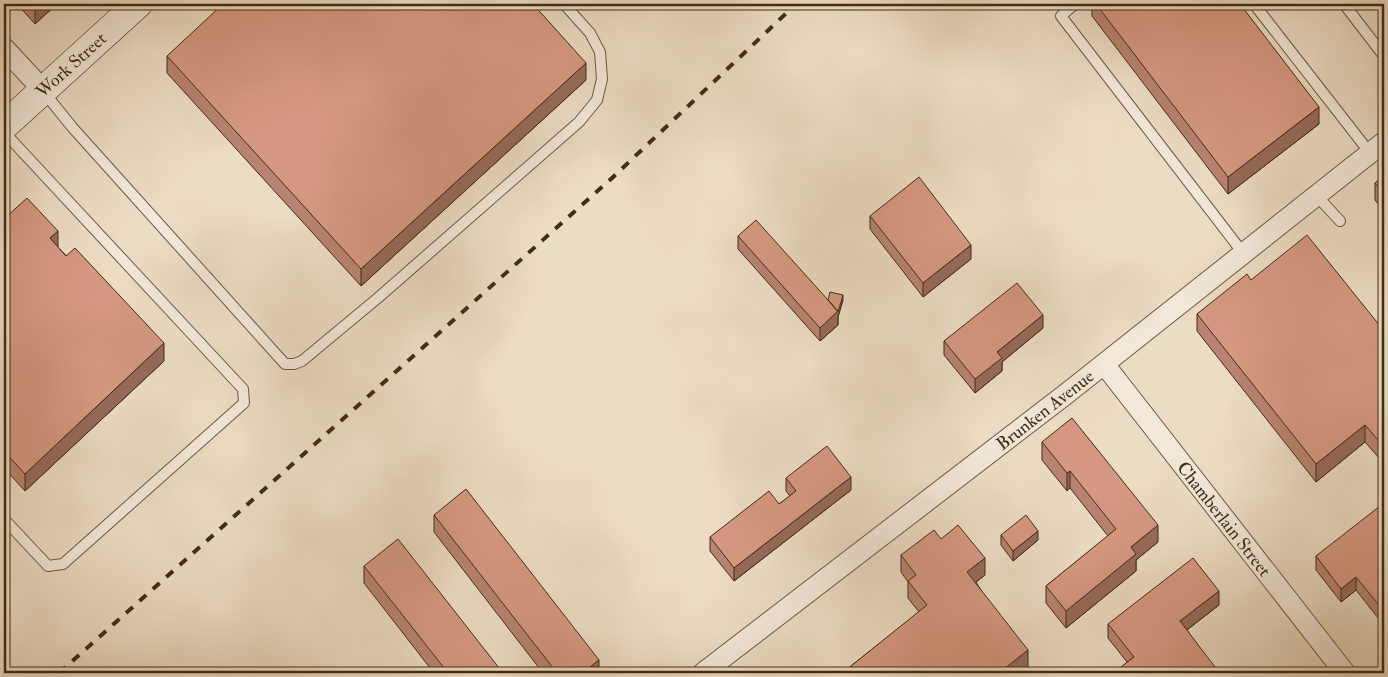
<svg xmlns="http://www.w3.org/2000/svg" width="1388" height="677" viewBox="0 0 1388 677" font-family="'IM FELL Double Pica',serif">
  <rect width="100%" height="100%" fill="#eddcc4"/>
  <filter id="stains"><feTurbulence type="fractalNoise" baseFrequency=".004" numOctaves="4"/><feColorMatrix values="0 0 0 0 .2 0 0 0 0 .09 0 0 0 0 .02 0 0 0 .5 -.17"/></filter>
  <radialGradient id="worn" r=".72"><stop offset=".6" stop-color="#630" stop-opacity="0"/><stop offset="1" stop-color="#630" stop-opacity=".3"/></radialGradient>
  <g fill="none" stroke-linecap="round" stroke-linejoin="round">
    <defs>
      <path id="lane" d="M1075,4L1061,16L1243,253
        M1254,4L1370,153
        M1344,4L1384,56
        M43,91L72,127L285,364H294L302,361L379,297L579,122L597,100L602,79L600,52L590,33L564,4
        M4,132L243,389L244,403L63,564L48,566L4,519
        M1316,195L1340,221
        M1329,673L1339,666"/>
      <path id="street" d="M4,48L43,90
        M1104,364L1345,673
        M703,673L1066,394L1384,142"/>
      <path id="secondary" d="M4,126L138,4"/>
    </defs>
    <use href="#lane" stroke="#6c593e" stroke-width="12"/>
    <use href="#street" stroke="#6c593e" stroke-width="22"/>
    <use href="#secondary" stroke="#412d11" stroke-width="29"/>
    <use href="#lane" stroke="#f3e8d9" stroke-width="10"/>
    <use href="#street" stroke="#f3e8d9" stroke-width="20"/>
    <use href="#secondary" stroke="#f3e8d9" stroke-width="28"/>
    <path stroke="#412d11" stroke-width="4" stroke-dasharray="9 9" stroke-linecap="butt" d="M59,673L611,179L796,4"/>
  </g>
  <path fill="#b88370" stroke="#412d11" d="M17,4H57L35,24Z
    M1092,4H1240L1319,124L1228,194L1092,16Z
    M1375,4H1384V16Z
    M167,56L586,80L361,286L167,73Z
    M1384,176V211L1375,200V183Z
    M870,216L971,259L923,297L870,229Z
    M4,219L58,247L164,361L25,491L4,468Z
    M738,236L828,300H843L838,317V325L820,341L738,249Z
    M1251,280L1384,331V453L1379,458L1365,442L1316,482L1197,331V314Z
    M1043,328L1002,362V371L975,393L944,355V341Z
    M1042,442L1158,542L1136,560V571L1066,628L1046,603V586L1108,536L1070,488L1067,491L1042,460Z
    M786,478L851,490L734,581L710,551V537L779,504L790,496L786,491Z
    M1384,511L1382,623L1356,590L1341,602L1316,570V556Z
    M434,515L599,673H543L434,532Z
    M1001,535L1038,540L1013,561L1001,545Z
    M941,539L985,575L976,582L1028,668L1021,673H846V670L919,612L908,598V582L901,572V555Z
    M364,566L503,673H434L364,583Z
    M1219,605L1187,630L1215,673L1127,662L1108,638V624Z"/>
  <path fill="#966a5b" stroke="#412d11" d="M38,4H57L35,24V7Z
    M586,63V80L361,286V269Z
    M1319,107V124L1228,194V177Z
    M58,231V248L50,238Z
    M971,245V259L923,297V283Z
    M843,295V300L838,317V325L820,341V328Z
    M1043,315V328L1002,362V371L975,393V379L997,352Z
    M164,343V361L25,491V474Z
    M1365,425V442L1316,482V464Z
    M1384,436V453L1379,458V441Z
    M1070,471V488L1067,491V473Z
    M851,477V490L734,581V568Z
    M1158,525V542L1136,560V571L1066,628V611L1131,547Z
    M1038,531V540L1013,561V551Z
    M985,558V575L967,589V572Z
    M1356,577V590L1341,602V589Z
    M1219,591V605L1180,635V621Z
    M1384,607V621L1382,623V609Z
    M1028,650V668L1021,673H999Z
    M599,660V673H582Z
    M1215,667V673H1207Z"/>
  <path fill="#d69882" stroke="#412d11" d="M32,4H38L35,7Z
    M223,4H533L586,63L361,269L167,56Z
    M1096,4H1240L1319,107L1228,177Z
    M1384,176V194L1375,183Z
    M919,177L971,245L923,283L870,216Z
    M27,198L58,231L50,238L66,256L75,248L164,343L25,474L4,451V219Z
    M756,220L838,311L820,328L738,236Z
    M1307,235L1384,331V436L1379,441L1365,425L1316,464L1197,314L1247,274L1251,280Z
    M1017,283L1043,315L997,352L1002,358L975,379L944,341Z
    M830,292L843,295L838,312L828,300Z
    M1072,418L1158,525L1131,547L1136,554L1066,611L1046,586L1116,529L1070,471L1067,473L1042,442Z
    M827,446L851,477L734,568L710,537L769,491L779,504L796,491L786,478Z
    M466,489L599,660L582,673H557L434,515Z
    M1380,506L1384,511V607L1382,609L1356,577L1341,589L1316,556Z
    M1026,515L1038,531L1013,551L1001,535Z
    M958,525L985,558L967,572L1028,650L999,673H849L846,670L927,605L908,581L916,575L901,555L934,530L941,539Z
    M398,539L503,673H448L364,566Z
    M1193,558L1219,591L1180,621L1215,667L1207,673H1113L1134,657L1108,624Z"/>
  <g text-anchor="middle" stroke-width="5" stroke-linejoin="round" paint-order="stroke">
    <g font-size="18" fill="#412d11" stroke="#f3e8d9">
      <text transform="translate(71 65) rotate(-42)" y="6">Work Street</text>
      <text transform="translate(1045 410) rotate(-38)" y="6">Brunken Avenue</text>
      <text transform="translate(1224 519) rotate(52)" y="6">Chamberlain Street</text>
    </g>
  </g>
  <rect width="1388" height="677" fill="none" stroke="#eddcc4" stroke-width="20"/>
  <rect x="5" y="5" width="1378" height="667" fill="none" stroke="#412d11" stroke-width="2.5"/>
  <rect x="10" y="10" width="1368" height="657" fill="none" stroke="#412d11"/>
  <rect width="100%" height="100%" filter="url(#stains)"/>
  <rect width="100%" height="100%" fill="url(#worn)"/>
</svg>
